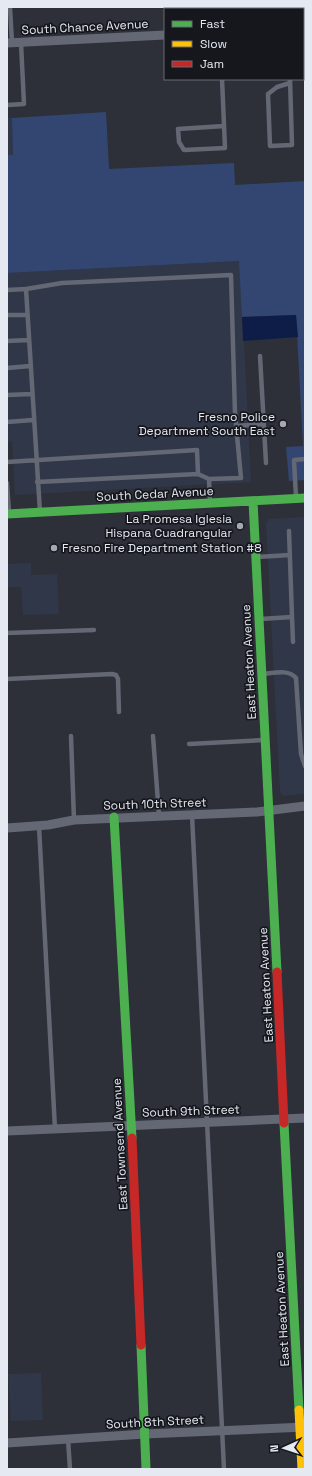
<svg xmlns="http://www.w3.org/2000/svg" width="312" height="1476" viewBox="0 0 312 1476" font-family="'Space Grotesk',sans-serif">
  <rect width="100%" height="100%" fill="#2d3038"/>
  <path fill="#303748" d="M7,118H12L13,155H7Z
    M240,261L251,482L15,495L12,442H7V273Z
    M305,517V794L283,796L280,792L266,523L269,519Z
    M31,563V575L57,574L59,614L23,615L21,587H7V564Z
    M41,1373L43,1420L11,1421L8,1374Z"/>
  <path fill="#334671" d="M106,112L109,169L234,163L235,185L305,181V480L289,481L286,447L303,446L296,315L242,317L239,261L7,273V155H13L12,118Z"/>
  <path fill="#0d1d47" d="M296,315L298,337L243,341L242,317Z"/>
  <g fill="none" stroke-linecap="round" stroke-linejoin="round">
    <path stroke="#636874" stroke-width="4.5" d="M10,7L12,43
      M178,7V9
      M222,79L225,148L184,150L179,142L178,129L224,126
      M290,79L292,145L270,146L268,94L277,87L290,83
      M7,105L24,104L21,43
      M26,289L62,283L231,275L235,414L241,478L209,479L198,474L37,482
      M7,290L26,289L40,512
      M7,315H27
      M7,341L29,340
      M260,356L266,463
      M7,368L30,366
      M7,395L31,394
      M7,422L33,420
      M236,426L263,424
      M7,462L197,450L198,474
      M209,479L210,501
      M7,483L9,512
      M296,497L294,460L305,459
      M289,531L292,617
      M257,557L290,555
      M260,619L292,617L293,642
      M7,633L94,630
      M263,674C274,673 289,669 296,678L301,754L305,766
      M7,679L112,674L116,675L118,679L119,712
      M71,736L74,820
      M153,736L159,815
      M189,744L263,740
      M192,815L224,1469
      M39,826L55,1129
      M68,1439L70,1469"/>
    <path stroke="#636874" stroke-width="9" d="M303,28H305
      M7,43L165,35
      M7,828L48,825L74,820L257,812L305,806
      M7,1131L305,1118
      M7,1443L145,1434L305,1427"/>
    <path stroke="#4caf50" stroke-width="9" d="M253,501L277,972
      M7,514L305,498
      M114,817L132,1138
      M284,1123L299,1410
      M141,1345L146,1469"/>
    <path stroke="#ffc107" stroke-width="9" d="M299,1410L302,1469"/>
    <path stroke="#c62828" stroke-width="9" d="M277,972L284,1123
      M132,1138L141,1345"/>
  </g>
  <g fill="#a5a8b0" stroke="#15171d" stroke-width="1.5">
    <circle cx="283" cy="424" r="4"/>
    <circle cx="240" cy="526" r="4"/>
    <circle cx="54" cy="548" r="4"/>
  </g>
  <g text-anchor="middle" stroke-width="3.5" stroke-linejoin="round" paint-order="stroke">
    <g font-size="12" fill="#e5e9f1" stroke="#15171d">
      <text transform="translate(85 27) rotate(-3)" y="4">South Chance Avenue</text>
      <text transform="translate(155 494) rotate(-3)" y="4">South Cedar Avenue</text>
      <text transform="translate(249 662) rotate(-93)" y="4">East Heaton Avenue</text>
      <text transform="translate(155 804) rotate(-2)" y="4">South 10th Street</text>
      <text transform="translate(266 985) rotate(-93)" y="4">East Heaton Avenue</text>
      <text transform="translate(191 1111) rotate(-2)" y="4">South 9th Street</text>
      <text transform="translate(120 1144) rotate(-93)" y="4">East Townsend Avenue</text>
      <text transform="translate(282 1309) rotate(-93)" y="4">East Heaton Avenue</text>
      <text transform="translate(155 1422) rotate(-3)" y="4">South 8th Street</text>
    </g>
    <g font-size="12" fill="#e5e9f1" stroke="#15171d" text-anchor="end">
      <text x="275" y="421">Fresno Police<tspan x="275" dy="14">Department South East</tspan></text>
      <text x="232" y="523">La Promesa Iglesia<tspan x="232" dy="14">Hispana Cuadrangular</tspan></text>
      <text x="62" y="552" text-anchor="start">Fresno Fire Department Station #8</text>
    </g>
  </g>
  <rect width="312" height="1476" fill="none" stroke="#e5e9f1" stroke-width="16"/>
  <rect x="164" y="8" width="140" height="72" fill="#15171d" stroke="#686b72"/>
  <rect x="172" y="21" width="20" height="6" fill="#4caf50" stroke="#686b72"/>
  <text x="200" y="28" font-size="12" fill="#e5e9f1">Fast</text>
  <rect x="172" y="41" width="20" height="6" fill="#ffc107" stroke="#686b72"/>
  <text x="200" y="48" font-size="12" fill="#e5e9f1">Slow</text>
  <rect x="172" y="61" width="20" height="6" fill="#c62828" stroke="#686b72"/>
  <text x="200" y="68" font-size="12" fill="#e5e9f1">Jam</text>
  <g transform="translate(284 1448) rotate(267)" stroke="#15171d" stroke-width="3" paint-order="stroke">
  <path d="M0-3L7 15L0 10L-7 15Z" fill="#e5e9f1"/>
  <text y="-6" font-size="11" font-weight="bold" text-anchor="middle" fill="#e5e9f1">N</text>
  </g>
</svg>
